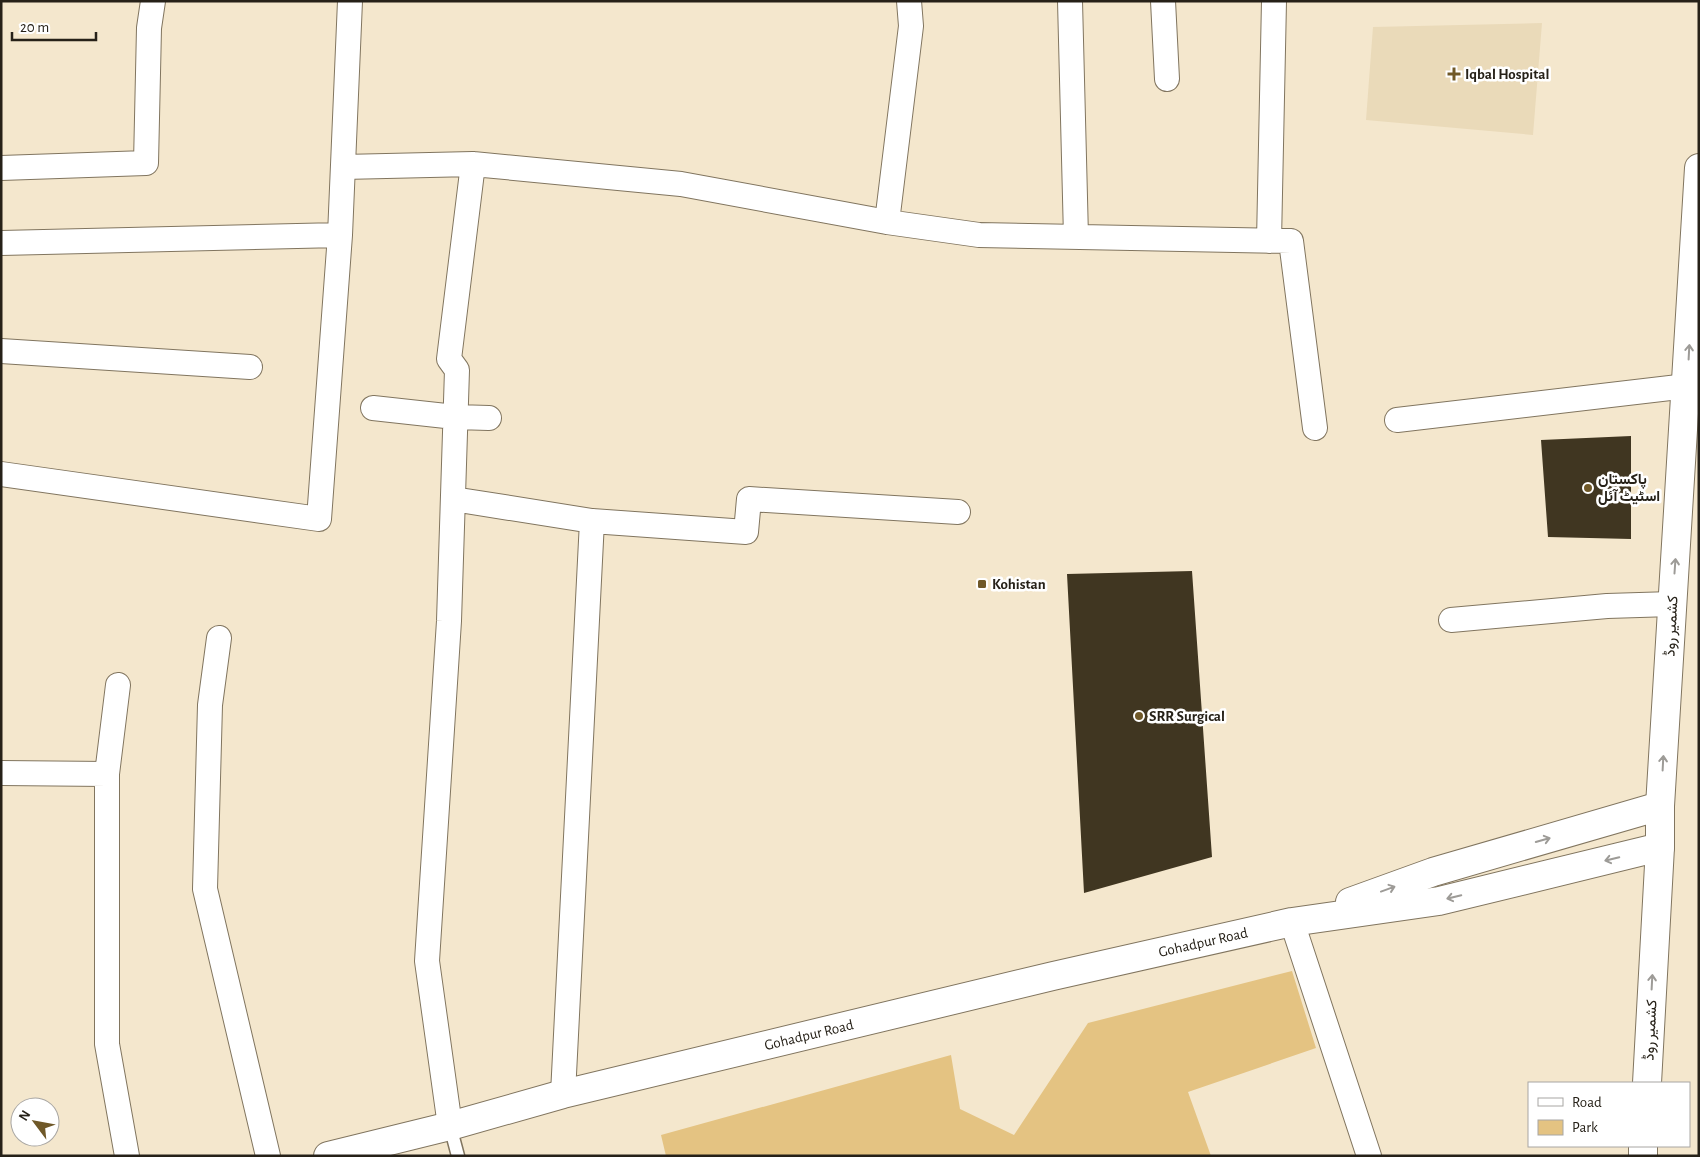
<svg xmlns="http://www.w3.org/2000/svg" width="1700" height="1157" viewBox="0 0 1700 1157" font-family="'Alegreya Sans',Vazirmatn,sans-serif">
  <rect width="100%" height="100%" fill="#f4e7cd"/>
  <path fill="#eadab9" d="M1542,23L1533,135L1366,120L1373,27Z"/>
  <path fill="#e4c382" d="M1292,971L1316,1048L1188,1092L1211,1156H666L661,1135L951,1055L960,1109L1014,1135L1088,1023Z"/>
  <path fill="#403621" d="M1631,436V539L1548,537L1541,440Z
    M1192,571L1212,857L1084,893L1067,574Z"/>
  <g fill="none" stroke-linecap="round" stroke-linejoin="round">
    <defs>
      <path id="lane" d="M450,1126L458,1156"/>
      <path id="street" d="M1070,1L1076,237
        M1163,1L1167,79
        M343,167L473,164L681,184L887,222L979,235L1291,241L1315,428
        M1,168L146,163L149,28L153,1
        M887,222L911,26L909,1
        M1269,241L1274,1
        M1,243L340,235
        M1,351L250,367
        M373,408L455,417L489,418
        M1397,420L1687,386
        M1,474L319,519L340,235L350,1
        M453,499L592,521L746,532L749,499L958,512
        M1451,620L1607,606L1672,604
        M219,638L210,705L205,889L268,1156
        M118,685L107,774V1044L127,1156
        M1,773L107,774
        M1292,922L1369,1156
        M563,1094L592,521
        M450,1126L427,961L449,621L457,370L449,359L473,164"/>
      <g id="primary">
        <path d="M1350,902L1433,872L1660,806"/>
        <path d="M1647,1083L1660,847V806L1699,168"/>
        <path id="s1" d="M328,1156L450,1126L563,1094L1053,976L1292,922L1439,901L1660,847"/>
        <path d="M1643,1156V1146"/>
      </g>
    </defs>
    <use href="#lane" stroke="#81755f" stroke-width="15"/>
    <use href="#street" stroke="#81755f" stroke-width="26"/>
    <use href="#primary" stroke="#81755f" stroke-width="30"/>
    <use href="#lane" stroke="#fff" stroke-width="12"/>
    <use href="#street" stroke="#fff" stroke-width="24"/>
    <use href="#primary" stroke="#fff" stroke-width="28"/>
  </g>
  <defs><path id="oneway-shaft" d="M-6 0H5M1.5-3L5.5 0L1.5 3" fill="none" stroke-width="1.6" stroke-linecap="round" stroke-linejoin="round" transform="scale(1.25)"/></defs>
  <g stroke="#9d9b97">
    <use href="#oneway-shaft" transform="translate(1689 352) rotate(-87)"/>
    <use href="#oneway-shaft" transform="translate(1675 566) rotate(-86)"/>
    <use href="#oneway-shaft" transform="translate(1663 763) rotate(-87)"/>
    <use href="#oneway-shaft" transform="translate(1543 840) rotate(-16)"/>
    <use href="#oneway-shaft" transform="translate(1612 859) rotate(166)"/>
    <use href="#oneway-shaft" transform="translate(1388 889) rotate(-20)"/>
    <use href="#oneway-shaft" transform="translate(1454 897) rotate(166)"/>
    <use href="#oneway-shaft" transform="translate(1652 982) rotate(-87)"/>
  </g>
  <g fill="#6f5828" stroke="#fff" stroke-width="2">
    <path d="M1451.5 66.5h5v5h5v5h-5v5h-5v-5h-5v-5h5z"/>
    <circle cx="1588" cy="488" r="5"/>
    <rect x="977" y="579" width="10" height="10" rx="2.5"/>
    <circle cx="1139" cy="716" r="5"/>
  </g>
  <g text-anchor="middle" stroke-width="5" stroke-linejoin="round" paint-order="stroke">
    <g font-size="15" font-weight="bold" fill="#262118" stroke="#fff" text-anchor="start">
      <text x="1465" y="79">Iqbal Hospital</text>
      <text x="1598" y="484">پاکستان<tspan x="1598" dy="17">اسٹیٹ آئل</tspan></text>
      <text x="992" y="589">Kohistan</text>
      <text x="1149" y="721">SRR Surgical</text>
    </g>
    <g font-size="15" fill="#262118" stroke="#fff">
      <text transform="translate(1671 626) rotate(-87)" y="5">کشمیر روڈ</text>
      <text dy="5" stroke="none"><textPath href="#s1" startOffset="901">Gohadpur Road</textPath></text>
      <text transform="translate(1650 1030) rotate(-87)" y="5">کشمیر روڈ</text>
      <text dy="5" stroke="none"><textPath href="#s1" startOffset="496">Gohadpur Road</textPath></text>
    </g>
  </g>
  <rect width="1700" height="1157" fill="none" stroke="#262118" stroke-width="5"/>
  <rect x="1528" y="1082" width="162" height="65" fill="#ffffff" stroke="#a8a6a3"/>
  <rect x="1538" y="1098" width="25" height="8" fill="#ffffff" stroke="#a8a6a3"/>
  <text x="1572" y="1107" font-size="15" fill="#262118">Road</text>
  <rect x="1538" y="1120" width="25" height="15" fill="#e4c382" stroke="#a8a6a3"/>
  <text x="1572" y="1132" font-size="15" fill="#262118">Park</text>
  <g transform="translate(35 1122) rotate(302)"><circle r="24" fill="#ffffff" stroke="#a8a6a3"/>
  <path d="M0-4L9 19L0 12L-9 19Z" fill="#6f5828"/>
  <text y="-8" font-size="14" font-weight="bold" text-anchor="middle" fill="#262118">N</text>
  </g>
  <path d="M12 32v8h84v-8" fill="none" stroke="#262118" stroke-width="2.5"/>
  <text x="20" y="32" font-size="15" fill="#262118" stroke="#ffffff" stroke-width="4" paint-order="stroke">20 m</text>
</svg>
